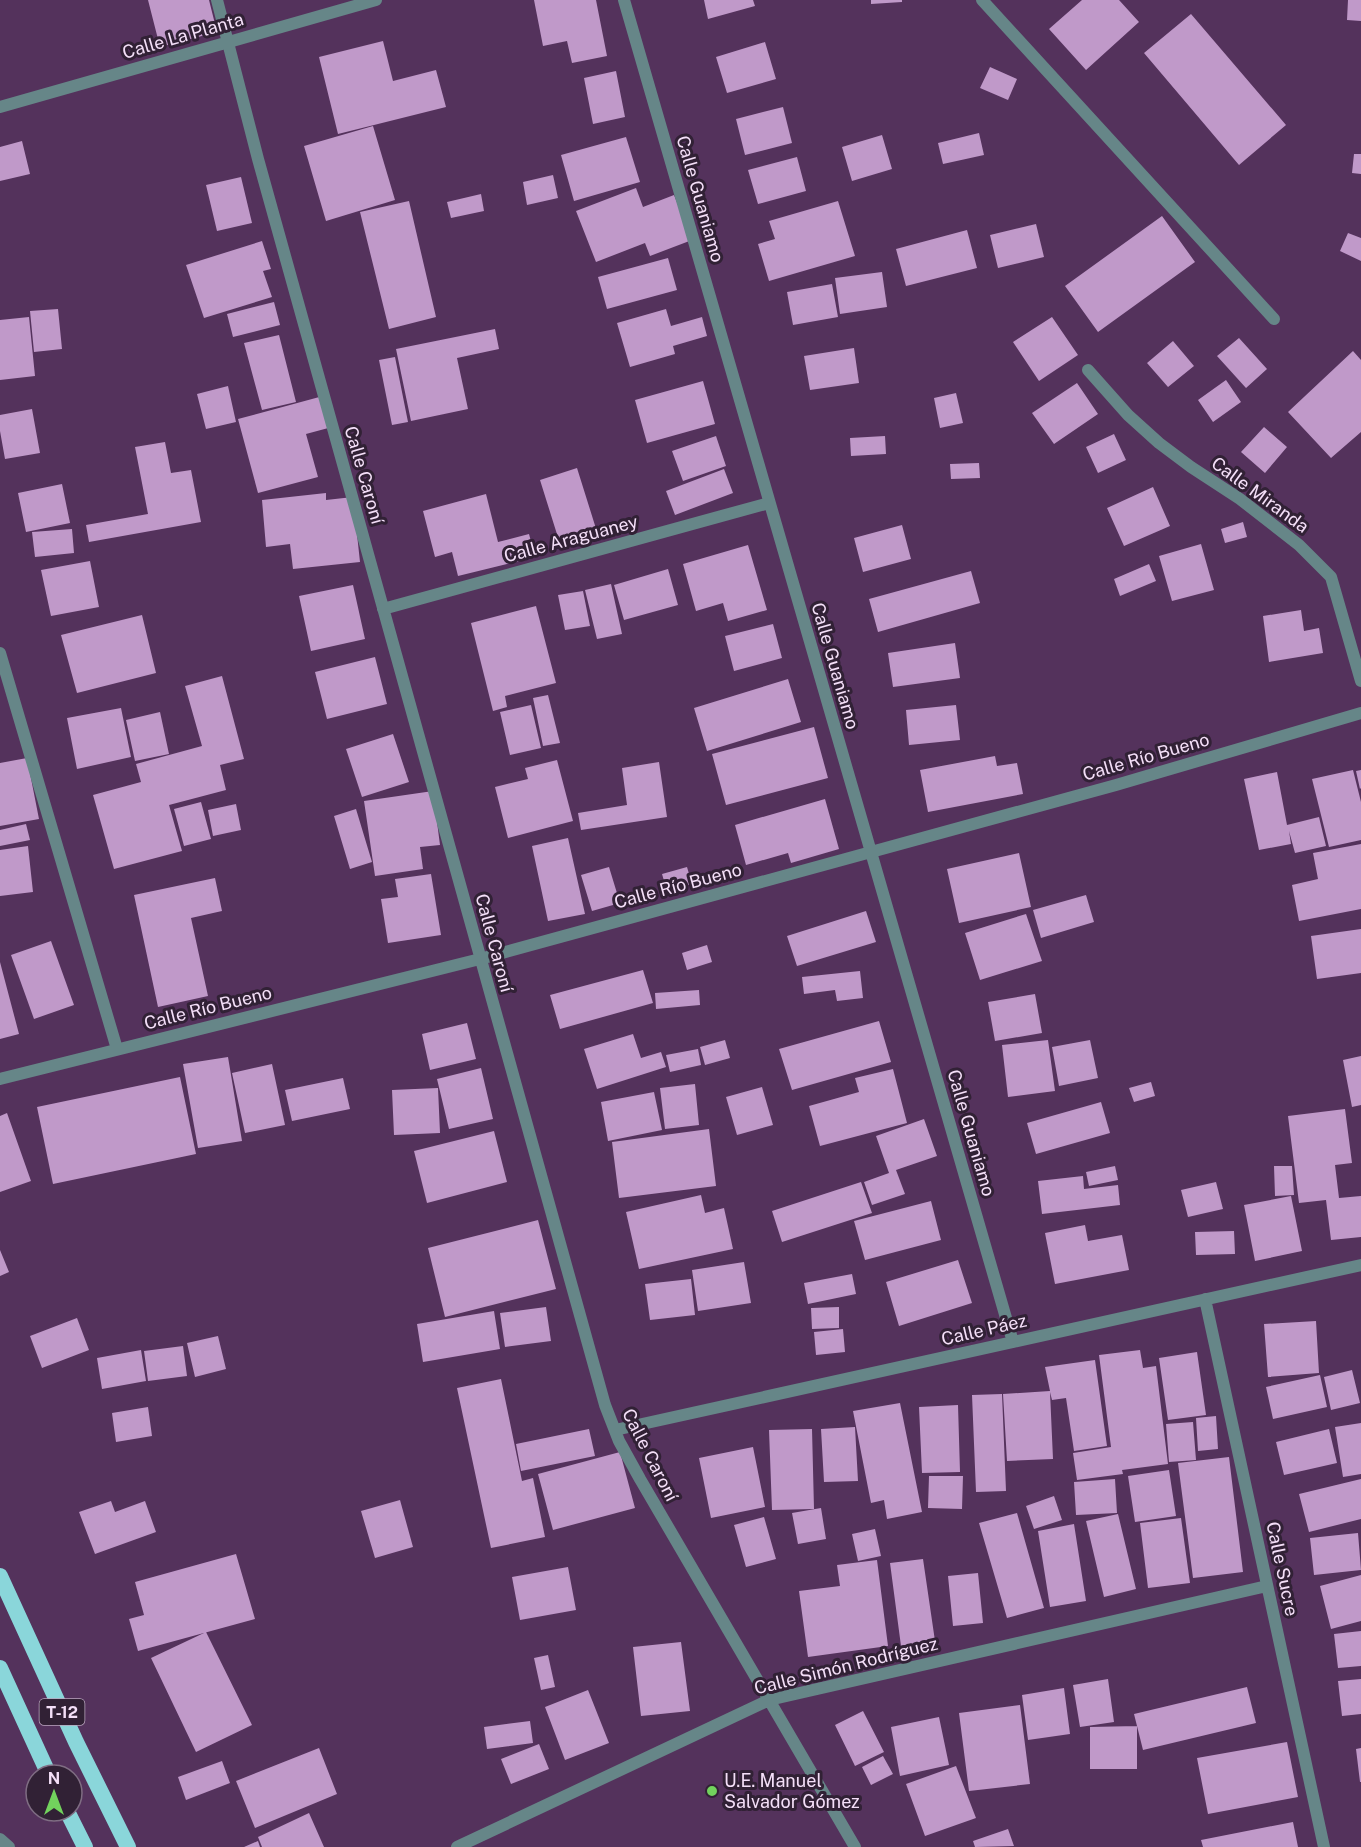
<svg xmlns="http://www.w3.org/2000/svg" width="1361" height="1847" viewBox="0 0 1361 1847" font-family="'Public Sans',sans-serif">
  <rect width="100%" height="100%" fill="#54325c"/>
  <path fill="#c099c9" d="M148,0H209L217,32L160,47Z
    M534,0H596L607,56L572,63L567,41L543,46Z
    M704,0H753L755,6L708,19Z
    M871,0H902V2L871,4Z
    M1082,0H1119L1139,22L1086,70L1049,29Z
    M1348,0H1361V21L1347,20Z
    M1191,14L1286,125L1239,165L1144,53Z
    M383,41L393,81L436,70L446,107L338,134L319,57Z
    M765,42L776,79L727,93L716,57Z
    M990,67L1017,79L1008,100L980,88Z
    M616,71L625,117L593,124L584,78Z
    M783,107L792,143L745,155L736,119Z
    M373,126L395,200L326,221L304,146Z
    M979,133L984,155L943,164L938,143Z
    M882,135L892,169L852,181L842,147Z
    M626,137L640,182L574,201L561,155Z
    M22,141L30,174L0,181V147Z
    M1354,154H1361V174L1352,173Z
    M797,157L806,191L758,204L748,170Z
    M553,175L558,198L527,205L523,182Z
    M241,177L252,223L217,231L206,185Z
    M636,188L643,207L674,195L692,240L650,256L645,243L596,262L576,211Z
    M481,194L484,211L451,218L447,202Z
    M409,201L436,317L389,329L360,212Z
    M838,201L855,256L769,281L758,244L775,239L769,221Z
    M1162,216L1195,262L1098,332L1065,286Z
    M1036,224L1044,257L998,268L990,235Z
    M967,230L977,268L906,286L896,249Z
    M1348,233L1361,238V261L1340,251Z
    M262,241L271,269L263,271L272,297L204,318L186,265Z
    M668,258L677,290L607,309L598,277Z
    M882,272L887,307L840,314L835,278Z
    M832,284L838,317L793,325L787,292Z
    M274,302L280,325L233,337L227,314Z
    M58,309L62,349L34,352L30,311Z
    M666,309L671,326L702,317L707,336L673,346L675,354L630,367L617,323Z
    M29,317L35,376L0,380V320Z
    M1052,317L1078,355L1039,381L1013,342Z
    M495,329L499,349L457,358L468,409L411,421L396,349Z
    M279,335L296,402L262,410L244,343Z
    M1239,338L1267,369L1246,388L1217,356Z
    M1173,341L1194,366L1168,387L1147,363Z
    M854,348L859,383L810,390L804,356Z
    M1353,351L1361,360V432L1331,458L1288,412Z
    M395,357L408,422L392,425L379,360Z
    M1226,380L1241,402L1213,422L1198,400Z
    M703,381L715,424L647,443L635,400Z
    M1077,383L1098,414L1054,444L1032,413Z
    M228,386L236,422L206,429L197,394Z
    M956,393L963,423L940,428L934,398Z
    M323,396L332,427L306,434L318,477L258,493L238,419Z
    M32,409L40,453L5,459L0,431V415Z
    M1264,427L1287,447L1265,473L1241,452Z
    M1114,434L1126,460L1098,473L1086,447Z
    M716,436L726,466L683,481L672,451Z
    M885,436L886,454L851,456L850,438Z
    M165,442L171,473L191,470L201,522L89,542L86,525L148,514L135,447Z
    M979,463L980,478L951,479L950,464Z
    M577,468L598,535L561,547L540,480Z
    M724,469L733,493L675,515L666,491Z
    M62,484L70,523L26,532L18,493Z
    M1153,487L1170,526L1124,546L1107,508Z
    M326,493V500L353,497L360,562L293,569L290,544L266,547L262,500Z
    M486,494L498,542L529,534L535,557L458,576L452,552L435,557L423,511Z
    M1243,522L1247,537L1225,543L1221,529Z
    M902,525L911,559L863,572L854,538Z
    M72,529L74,553L35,557L32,532Z
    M1201,544L1214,590L1172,601L1159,556Z
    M748,545L767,610L728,621L723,603L696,611L683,564Z
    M90,561L99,607L51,616L41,570Z
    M1149,564L1156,581L1120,596L1114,579Z
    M668,569L678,605L624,620L614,585Z
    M971,571L980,603L878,632L869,599Z
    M611,584L622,634L597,639L585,590Z
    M353,585L365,639L311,651L299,596Z
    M583,591L590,626L565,630L558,595Z
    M536,606L556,683L505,696L507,707L493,711L471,623Z
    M1301,610L1304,631L1319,628L1323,653L1269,662L1263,616Z
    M142,615L156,673L77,693L61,635Z
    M773,624L782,658L734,671L725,636Z
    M955,643L960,678L893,687L888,653Z
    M375,657L387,704L327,719L315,672Z
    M222,676L244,759L220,765L226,790L169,805L182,851L114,869L93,795L141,782L136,764L202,746L185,686Z
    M788,679L801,722L707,751L694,708Z
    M548,695L560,743L543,746L533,698Z
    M531,705L541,748L510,755L500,712Z
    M956,705L960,740L909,745L906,710Z
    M121,708L131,757L77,769L67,718Z
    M160,712L169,754L135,761L126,720Z
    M814,727L828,778L726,805L712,754Z
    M393,734L409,782L362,797L346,749Z
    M995,756L997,766L1017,763L1023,794L928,812L920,770Z
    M27,758L39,819L0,826V763Z
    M557,760L573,821L508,838L495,787L528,779L525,768Z
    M659,762L667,817L581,830L578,813L627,805L622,768Z
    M1353,770L1361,802V840L1329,847L1312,779Z
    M1361,770V788L1360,789L1356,771Z
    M1277,772L1287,825L1319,817L1326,846L1295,853L1289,831L1291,844L1259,850L1244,779Z
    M433,791L440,845L420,847L423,869L375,876L364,801Z
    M825,799L839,849L791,863L788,853L746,865L735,825Z
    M201,802L211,839L184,846L174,809Z
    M236,804L241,830L213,836L208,810Z
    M356,809L372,862L350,869L334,816Z
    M26,824L30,840L0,846V830Z
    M568,838L585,914L548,921L532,846Z
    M1361,844V909L1299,921L1292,885L1318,879L1313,853Z
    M28,846L33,892L0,896V850Z
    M1019,853L1031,907L959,923L947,869Z
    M609,867L620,903L592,911L581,875Z
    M687,867L692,884L667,891L662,874Z
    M431,874L441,935L388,943L381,899L398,897L395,879Z
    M215,878L222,911L191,918L208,996L158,1007L134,895Z
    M1086,895L1094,922L1041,938L1033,910Z
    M866,911L876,942L797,966L787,936Z
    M1026,914L1042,961L980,980L965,933Z
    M1361,929V973L1317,979L1311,936Z
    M51,941L74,1005L34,1019L11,955Z
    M707,945L712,962L687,970L682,953Z
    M0,962L19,1034L0,1039Z
    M643,970L653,1003L560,1029L550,995Z
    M860,971L863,998L837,1001L835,990L804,994L802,977Z
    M699,990L700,1005L656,1009L655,993Z
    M1035,994L1042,1033L995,1041L988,1002Z
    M879,1021L891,1062L792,1090L779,1049Z
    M467,1023L476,1059L430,1070L422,1034Z
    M633,1034L641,1058L661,1052L666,1067L597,1089L584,1049Z
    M725,1040L730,1058L705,1065L700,1047Z
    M1048,1040L1055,1091L1008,1097L1002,1045Z
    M1090,1040L1098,1078L1059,1086L1052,1047Z
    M698,1049L701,1065L670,1072L666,1055Z
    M1361,1056V1105L1352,1107L1343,1060Z
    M228,1057L242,1141L198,1148L183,1064Z
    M272,1064L285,1125L245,1133L232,1073Z
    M481,1068L493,1119L449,1129L437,1079Z
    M893,1069L907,1123L820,1146L809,1106L859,1092L855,1078Z
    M180,1077L196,1154L53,1184L37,1107Z
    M343,1078L350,1109L292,1121L285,1090Z
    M1151,1082L1155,1096L1134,1102L1129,1088Z
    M695,1084L699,1125L665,1129L660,1088Z
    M762,1087L773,1125L737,1135L726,1097Z
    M438,1088L440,1133L394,1135L392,1090Z
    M654,1092L662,1130L608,1141L601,1102Z
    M1101,1102L1110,1133L1036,1154L1027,1123Z
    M1345,1109L1352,1163L1335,1165L1339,1198L1361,1196V1237L1331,1240L1326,1200L1299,1203L1288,1116Z
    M7,1113L31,1181L0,1192V1116Z
    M924,1119L937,1156L896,1170L905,1194L872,1205L864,1182L889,1173L876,1136Z
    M709,1129L716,1186L619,1198L612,1142Z
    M494,1131L507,1182L427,1203L414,1151Z
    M1115,1166L1118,1180L1089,1186L1086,1172Z
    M1274,1166H1292L1294,1195L1275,1196Z
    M1083,1176L1084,1189L1118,1185L1120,1205L1042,1214L1038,1181Z
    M861,1182L872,1213L782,1242L772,1211Z
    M1216,1182L1223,1209L1188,1217L1181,1190Z
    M701,1195L705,1213L724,1208L733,1249L639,1269L626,1212Z
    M1291,1196L1302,1251L1255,1261L1244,1205Z
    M931,1201L941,1240L865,1260L854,1221Z
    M538,1220L556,1289L445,1317L428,1248Z
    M1085,1225L1088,1241L1122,1235L1129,1270L1055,1284L1045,1233Z
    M1234,1231L1235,1254L1196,1255L1195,1232Z
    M0,1250L9,1272L0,1276Z
    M958,1260L972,1303L899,1326L886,1282Z
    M744,1262L751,1303L698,1311L692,1270Z
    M852,1274L856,1294L808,1304L804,1283Z
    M691,1279L695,1315L650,1320L645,1284Z
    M546,1307L551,1341L505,1347L500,1313Z
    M839,1307V1328L812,1329L811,1308Z
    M494,1311L500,1349L423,1362L417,1324Z
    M77,1318L89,1350L42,1368L30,1336Z
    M1316,1321L1319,1373L1268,1377L1264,1324Z
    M843,1329L845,1352L816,1355L814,1332Z
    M218,1336L226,1369L195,1377L187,1343Z
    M183,1346L187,1376L148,1381L144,1351Z
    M141,1350L146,1381L102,1389L97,1358Z
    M1140,1350L1143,1368L1156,1366L1168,1464L1122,1470L1123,1474L1077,1480L1073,1453L1111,1447L1099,1355Z
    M1197,1352L1206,1415L1168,1420L1159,1358Z
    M1095,1360L1107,1446L1074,1451L1066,1398L1052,1400L1050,1392L1053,1459L1007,1461L1003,1394L1050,1391L1045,1367Z
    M1352,1370L1360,1403L1331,1410L1324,1377Z
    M1320,1375L1327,1407L1273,1419L1266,1387Z
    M501,1379L522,1481L533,1478L545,1537L491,1548L457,1388Z
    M1002,1394L1006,1491L976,1492L972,1395Z
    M900,1403L922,1512L887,1519L884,1500L871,1503L853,1411Z
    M958,1405L960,1472L922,1473L919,1407Z
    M148,1407L152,1436L116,1442L112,1413Z
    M1216,1416L1218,1449L1198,1451L1196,1418Z
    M1193,1422L1196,1460L1169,1462L1166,1424Z
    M1361,1423V1474L1343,1477L1335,1427Z
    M855,1427L858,1481L824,1482L821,1429Z
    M589,1429L595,1456L521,1471L516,1444Z
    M812,1429L814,1509L772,1510L769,1430Z
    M1329,1429L1337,1463L1284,1475L1276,1442Z
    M753,1447L765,1507L711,1518L699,1458Z
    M620,1452L635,1508L553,1530L538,1474Z
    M1229,1457L1243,1572L1193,1578L1178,1463Z
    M1169,1470L1176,1516L1135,1522L1128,1476Z
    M929,1476H963L962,1509L928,1508Z
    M1115,1479L1117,1513L1076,1515L1074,1482Z
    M1361,1479V1519L1309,1532L1299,1494Z
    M1054,1496L1062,1520L1034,1529L1026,1506Z
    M400,1500L413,1547L375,1558L361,1511Z
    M111,1501L115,1512L145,1501L156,1532L95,1554L79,1512Z
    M821,1508L826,1539L798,1544L792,1513Z
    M1017,1513L1044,1608L1007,1618L979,1523Z
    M1118,1514L1136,1589L1104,1597L1086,1521Z
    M764,1517L776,1559L746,1567L734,1525Z
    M1181,1518L1190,1583L1148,1588L1140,1523Z
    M1074,1524L1086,1601L1050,1607L1038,1531Z
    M875,1529L881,1556L858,1561L852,1534Z
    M1358,1533L1361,1570L1314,1575L1310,1538Z
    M236,1554L255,1619L138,1651L129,1619L144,1615L135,1582Z
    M923,1559L935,1641L901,1646L890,1563Z
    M877,1560L888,1646L808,1657L799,1591L840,1586L837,1565Z
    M568,1567L576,1610L520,1620L512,1577Z
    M978,1573L983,1623L953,1626L948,1576Z
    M1361,1575V1621L1331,1629L1320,1586Z
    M1361,1631V1666L1338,1668L1334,1634Z
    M206,1632L252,1725L196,1752L151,1658Z
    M681,1642L690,1711L641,1716L633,1647Z
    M548,1655L555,1687L541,1690L534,1658Z
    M1108,1679L1114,1722L1080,1727L1073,1685Z
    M1361,1679V1714L1342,1716L1338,1681Z
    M1247,1687L1256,1723L1143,1750L1134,1714Z
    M1064,1688L1070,1734L1028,1740L1022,1695Z
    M588,1690L609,1743L565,1760L545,1707Z
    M1020,1705L1030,1784L969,1791L959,1713Z
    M863,1711L884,1752L855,1766L835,1725Z
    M939,1717L949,1765L900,1776L891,1727Z
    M530,1721L533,1743L487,1749L484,1727Z
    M1137,1726V1769H1090V1727Z
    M1287,1742L1298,1797L1208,1814L1197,1758Z
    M539,1744L549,1769L511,1784L501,1759Z
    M319,1748L337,1794L255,1828L236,1781Z
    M1361,1748V1782H1360L1356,1749Z
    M883,1756L893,1774L871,1785L862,1767Z
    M222,1761L230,1783L186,1800L178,1777Z
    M956,1766L976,1818L925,1836L906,1784Z
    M309,1813L324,1847H262L258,1837Z
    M1293,1822L1298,1847H1203L1201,1840Z
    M1008,1829L1014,1846L975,1847L973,1841Z
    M258,1841L260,1847H244Z"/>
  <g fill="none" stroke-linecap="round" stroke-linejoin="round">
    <path stroke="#668688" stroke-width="12" d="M982,0L1274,319
      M0,1839L9,1847"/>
    <path stroke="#668688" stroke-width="12" d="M217,0L258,159L605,1405L619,1441L640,1479L855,1847
      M624,0L1013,1342
      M0,107L376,0
      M1088,370L1128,415L1159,443L1191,467L1240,499L1299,545L1331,577L1361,681
      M383,609L769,503
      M0,653L117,1049
      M0,1079L480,959L1116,785L1361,713
      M1205,1299L1324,1847
      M615,1430L1361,1265
      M457,1847L769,1700L1267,1586"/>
    <path stroke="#8ad6da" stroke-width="16" d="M0,1576L76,1742L128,1847
      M0,1668L49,1775
      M67,1811L85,1847"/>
  </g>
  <circle fill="#72d25d" stroke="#312135" stroke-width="2" cx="712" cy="1791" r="6"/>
  <g text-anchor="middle" stroke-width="6" stroke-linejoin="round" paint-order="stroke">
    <rect fill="#312135" stroke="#baa6be" stroke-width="1.5" x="39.5" y="1699" width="45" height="26" rx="4.5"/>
    <g font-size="16" font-weight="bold" fill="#f4dff8">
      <text x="62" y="1718">T-12</text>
    </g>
    <g font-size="18" fill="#f4dff8" stroke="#312135">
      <text transform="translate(183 36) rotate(-16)" y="6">Calle La Planta</text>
      <text transform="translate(700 199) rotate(74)" y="6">Calle Guaniamo</text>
      <text transform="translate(364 475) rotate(74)" y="6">Calle Caroní</text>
      <text transform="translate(1260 495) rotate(36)" y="6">Calle Miranda</text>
      <text transform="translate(571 539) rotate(-15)" y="6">Calle Araguaney</text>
      <text transform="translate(835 666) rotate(74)" y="6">Calle Guaniamo</text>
      <text transform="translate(1146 757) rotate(-16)" y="6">Calle Río Bueno</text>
      <text transform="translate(678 886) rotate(-15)" y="6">Calle Río Bueno</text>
      <text transform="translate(494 943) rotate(75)" y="6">Calle Caroní</text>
      <text transform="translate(208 1008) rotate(-14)" y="6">Calle Río Bueno</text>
      <text transform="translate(971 1133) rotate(74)" y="6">Calle Guaniamo</text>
      <text transform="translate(984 1330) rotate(-13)" y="6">Calle Páez</text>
      <text transform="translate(650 1455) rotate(63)" y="6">Calle Caroní</text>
      <text transform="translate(1282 1569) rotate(78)" y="6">Calle Sucre</text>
      <text transform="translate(846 1666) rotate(-14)" y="6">Calle Simón Rodríguez</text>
    </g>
    <g font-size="18" fill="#f4dff8" stroke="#312135" text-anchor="start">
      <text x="724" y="1787">U.E. Manuel<tspan x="724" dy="21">Salvador Gómez</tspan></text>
    </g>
  </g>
  <g transform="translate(54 1793)"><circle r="28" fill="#312135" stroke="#7f6d83" stroke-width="1.5"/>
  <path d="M0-4.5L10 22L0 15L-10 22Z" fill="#72d25d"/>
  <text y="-9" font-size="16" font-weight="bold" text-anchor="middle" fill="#f4dff8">N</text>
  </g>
</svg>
